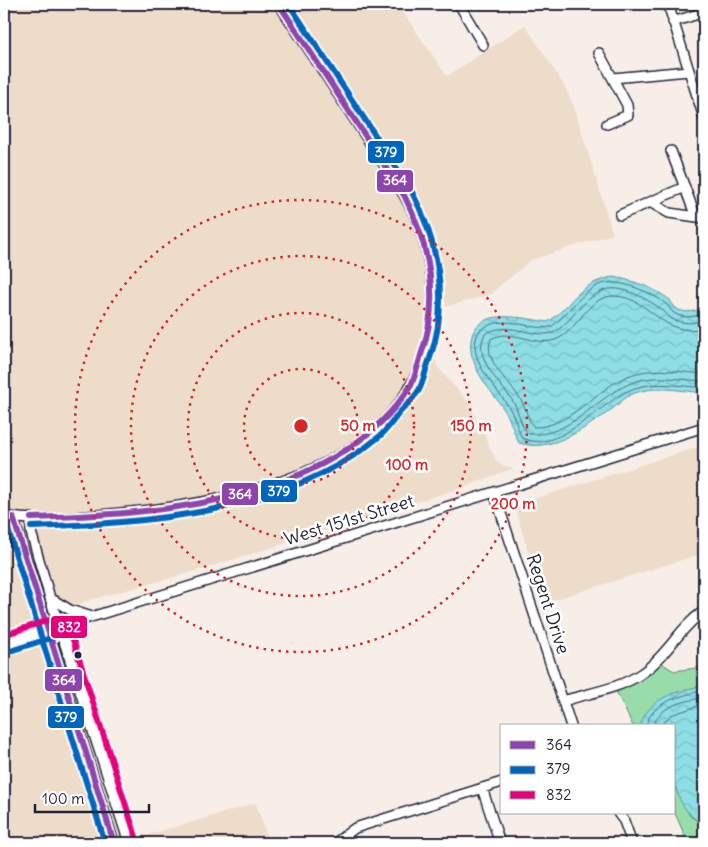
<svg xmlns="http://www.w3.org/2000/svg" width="708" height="847" viewBox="0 0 708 847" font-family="Delius,sans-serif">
  <defs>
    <pattern id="water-waves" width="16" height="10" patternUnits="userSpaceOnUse" patternTransform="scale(1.25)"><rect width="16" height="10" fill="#8ddee5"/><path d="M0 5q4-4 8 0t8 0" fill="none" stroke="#79bec5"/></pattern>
  </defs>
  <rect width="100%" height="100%" fill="#f7efe7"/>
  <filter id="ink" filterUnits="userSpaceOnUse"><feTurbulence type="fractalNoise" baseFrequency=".02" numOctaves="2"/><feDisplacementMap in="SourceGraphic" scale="10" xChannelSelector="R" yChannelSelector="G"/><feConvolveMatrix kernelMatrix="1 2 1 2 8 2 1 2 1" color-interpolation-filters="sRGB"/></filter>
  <g filter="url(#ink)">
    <path fill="#eddcca" d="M4,4H397L447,76L525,25L564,85L574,106L613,234L531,260L489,295L442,308L435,356L437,366L469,403L496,460L501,465L514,468L467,486L200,570L90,600L4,631Z
      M704,445V553L544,603L514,505Z
      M39,645L50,651L102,818L130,810L138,838L256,803L269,843H4V656Z"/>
    <path fill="#98dda9" stroke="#5d8072" d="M661,663L674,671L704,667V685L671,694L641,723L642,726H633L616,691Z
      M674,786L690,816L704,825V843H688L674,811Z"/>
    <path fill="url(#water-waves)" stroke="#6293a1" d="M612,277C630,279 655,288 670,300C672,303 674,307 677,309C685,314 697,311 704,308V393C681,391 657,385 635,393C624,397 617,406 607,413C582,430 550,453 519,443C513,432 511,419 503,408C493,393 480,380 474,362C471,355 470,347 471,340C476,305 526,319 548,322C574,304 575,285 612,277Z
      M704,685V825C666,803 674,764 674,726H642L641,723C652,695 678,692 704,685Z"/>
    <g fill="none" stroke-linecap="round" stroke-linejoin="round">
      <path stroke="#4d6d7f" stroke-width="1" d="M704,313C696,317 682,319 674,313C671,311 669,307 666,304C653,293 619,278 601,284C579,293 569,314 551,327C525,331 507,312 480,330C463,356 495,385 508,406C515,416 517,428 522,438C559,456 604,398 635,388C657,381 681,386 704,388
        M704,320C695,324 680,324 671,318C666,315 664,310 660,308C644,298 621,283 602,291C581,300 572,322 553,333C529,338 508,320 485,334C471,358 503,385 514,403C519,412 521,428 529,434C569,438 595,398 629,384C653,373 679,380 704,381
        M704,328C661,339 652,298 615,296C587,295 578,332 555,340C534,347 511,327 491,339C482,361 511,383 521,400C526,408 528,421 534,427C569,428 597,388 628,376C653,366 678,372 704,374
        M646,726C652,700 683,696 704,690
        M653,726C660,704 685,702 704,697
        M660,726L671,715L704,704"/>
      <defs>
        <path id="minor" d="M459,4L483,45
          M668,4L704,118
          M673,22L704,12
          M599,53L627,105L628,115L607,124
          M613,78L688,71
          M671,151L696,217
          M650,202L669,213L704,218
          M620,215L685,187
          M494,492L571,726
          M4,516C42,523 82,516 120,513C242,502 412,468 431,323C437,281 425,231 404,195L279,4
          M13,517L114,843
          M31,518V532L50,598L129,843
          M50,598L70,610L89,616
          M4,644L704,427
          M563,701C588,693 620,689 642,673C667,656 679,628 704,611
          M482,788L500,843
          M618,813L624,821L632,843
          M335,843L355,828L502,782"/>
      </defs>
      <use href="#minor" stroke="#22223b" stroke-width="12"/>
      <use href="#minor" stroke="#fff" stroke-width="9"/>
      <defs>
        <path id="bus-1" d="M13,517L114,843
          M31,518C157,514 333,504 410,387C415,378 418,365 421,355C441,299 430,247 404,195L279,4"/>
        <path id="bus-2" d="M5,520L105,843
          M31,527C147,523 287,514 380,436C387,430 393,421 399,413C406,406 414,398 419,390C424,380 426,368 430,358C450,300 439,244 411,190L289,4
          M7,652L63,634"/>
        <path id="bus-3" d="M4,635L58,617L67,621L137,840"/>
      </defs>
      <use href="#bus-1" stroke="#fff" stroke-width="10"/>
      <use href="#bus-2" stroke="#fff" stroke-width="10"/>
      <use href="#bus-3" stroke="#fff" stroke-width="10"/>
      <use href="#bus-1" stroke="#8e44ad" stroke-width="6"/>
      <use href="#bus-2" stroke="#0065bd" stroke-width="6"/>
      <use href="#bus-3" stroke="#e5007d" stroke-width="6"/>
    </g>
  </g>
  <g fill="none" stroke="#d62828" stroke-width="2.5" stroke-dasharray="2.5 5">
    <circle cx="301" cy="426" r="57"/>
    <circle cx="301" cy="426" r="113"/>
    <circle cx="301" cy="426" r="170"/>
    <circle cx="301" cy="426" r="226"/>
  </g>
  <circle fill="#22223b" stroke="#fff" stroke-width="2" cx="78" cy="655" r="4.5"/>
  <g text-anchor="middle" stroke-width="5" stroke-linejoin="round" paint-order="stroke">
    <g font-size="18" fill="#22223b" stroke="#fff">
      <text transform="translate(349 520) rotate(-17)" y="6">West 151st Street</text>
      <text transform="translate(548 604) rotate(72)" y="6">Regent Drive</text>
    </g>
  </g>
  <circle cx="301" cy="426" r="8" fill="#d62828" stroke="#fff" stroke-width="2.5"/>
  <g font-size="15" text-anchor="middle" font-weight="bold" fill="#d62828" stroke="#fff" stroke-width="5" stroke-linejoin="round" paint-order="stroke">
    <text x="358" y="431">50 m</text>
    <text x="471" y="431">150 m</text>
    <text x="407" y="470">100 m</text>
    <text x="513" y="509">200 m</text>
  </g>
  <g stroke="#fff" stroke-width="2">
    <rect x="367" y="140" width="38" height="24" rx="5" fill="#0065bd"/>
    <rect x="376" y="169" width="38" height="24" rx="5" fill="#8e44ad"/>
    <rect x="260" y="479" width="38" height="24" rx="5" fill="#0065bd"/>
    <rect x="221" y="482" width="38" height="24" rx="5" fill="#8e44ad"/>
    <rect x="50" y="615" width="38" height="24" rx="5" fill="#e5007d"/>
    <rect x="44" y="668" width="39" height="24" rx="5" fill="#8e44ad"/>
    <rect x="47" y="705" width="38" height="24" rx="5" fill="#0065bd"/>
  </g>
  <g font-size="14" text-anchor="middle" font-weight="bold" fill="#fff">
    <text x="386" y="157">379</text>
    <text x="395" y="185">364</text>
    <text x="279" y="496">379</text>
    <text x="240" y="499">364</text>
    <text x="69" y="632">832</text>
    <text x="64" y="685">364</text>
    <text x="66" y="722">379</text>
  </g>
  <rect width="708" height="847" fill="none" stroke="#fff" stroke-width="20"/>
  <rect x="10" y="10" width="688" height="827" fill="none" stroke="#22223b" stroke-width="2" filter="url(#ink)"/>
  <rect x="500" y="724" width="175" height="90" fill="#ffffff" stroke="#a7a7b1"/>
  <rect x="510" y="741" width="25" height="8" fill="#8e44ad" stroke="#a7a7b1"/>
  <text x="546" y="750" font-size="15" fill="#22223b">364</text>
  <rect x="510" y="766" width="25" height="8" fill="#0065bd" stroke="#a7a7b1"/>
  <text x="546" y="774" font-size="15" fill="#22223b">379</text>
  <rect x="510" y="791" width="25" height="8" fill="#e5007d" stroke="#a7a7b1"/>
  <text x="546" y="800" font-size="15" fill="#22223b">832</text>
  <path d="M35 804v8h114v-8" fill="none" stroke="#22223b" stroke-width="2.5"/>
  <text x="42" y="804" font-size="15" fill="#22223b" stroke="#ffffff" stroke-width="4" paint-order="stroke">100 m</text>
</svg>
